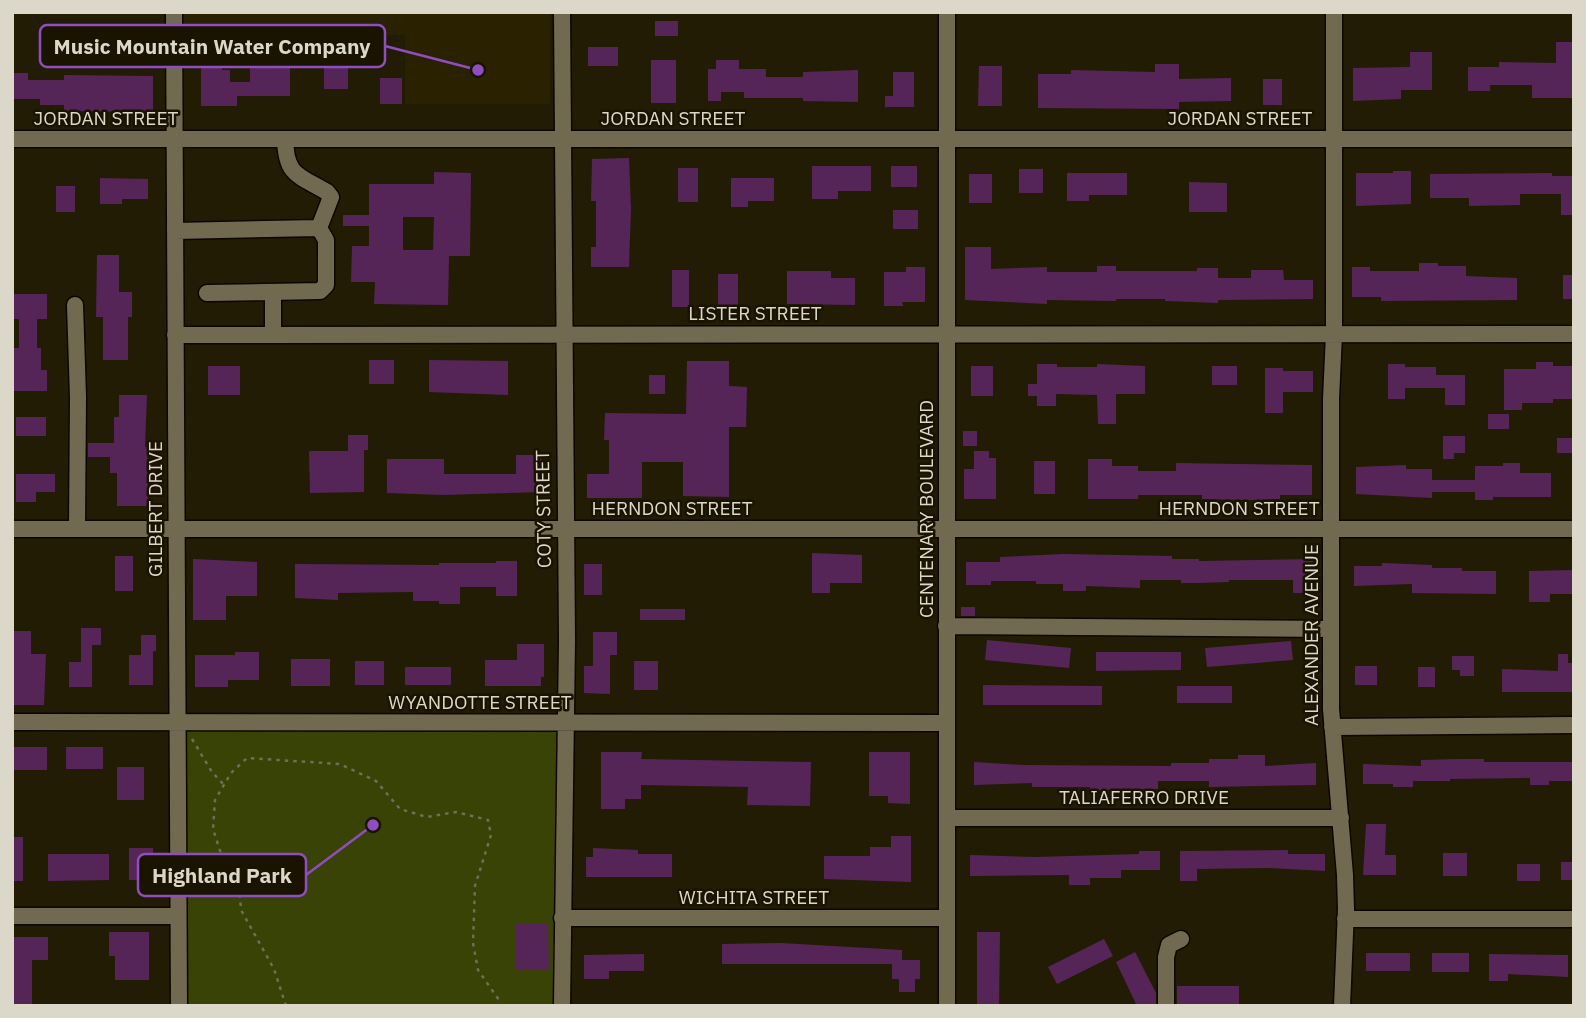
<svg xmlns="http://www.w3.org/2000/svg" width="1586" height="1018" viewBox="0 0 1586 1018" font-family="'IBM Plex Sans',sans-serif">
  <rect width="100%" height="100%" fill="#231c04"/>
  <path fill="#2a2101" d="M184,12H550V104H405V35L184,36Z"/>
  <path fill="#384305" d="M562,726L559,1006H186L185,727Z"/>
  <path fill="#552558" fill-rule="evenodd" d="M655,21H678V36H655Z
    M1556,42H1574V98H1532V85H1490V91H1468V67H1499V62L1556,63Z
    M588,47H618V66H588Z
    M1410,52H1432V90H1401V99L1353,101V68L1410,67Z
    M651,60H676V103H651Z
    M716,60H739V69H766V77H803V72L858,70V102L803,101V98H744V92H721V101H708V69H716Z
    M201,62H222V70H230V82H250V63H290V96H237V106H201Z
    M324,63H348V89H324Z
    M1155,64H1179V79L1231,78V101L1179,102V109L1038,108V74H1071V70L1155,72Z
    M979,66H1002V106H978Z
    M893,72H914V107H885V96H893Z
    M12,73H28V80H64V75L153,76V112L64,111V105H40V99H12Z
    M380,78H402V104H380Z
    M1263,79H1282V105H1263Z
    M629,158L631,208L629,267H591V247H596V201H591L592,159Z
    M812,166H871V191H838V199H812Z
    M891,166H917V187H891Z
    M678,168H698V202H678Z
    M1019,169H1043V193H1019Z
    M1393,171H1411V204L1356,206V173H1393Z
    M434,172L471,173L470,256H449L448,305L374,304L375,282H351L352,246H369V226H343V215H369V184H434ZM403,217H434L433,250H403Z
    M1067,173H1127V195H1089V201H1067Z
    M1552,173V176H1574V215H1561V194H1520V205L1469,206V198H1430V174Z
    M969,174H992V203H969Z
    M100,178L148,179V199H122V204H100Z
    M731,178H774V201H748V207H731Z
    M1189,182L1227,183V212H1189Z
    M56,186H75V212H56Z
    M893,210H918V229H893Z
    M965,247H991V269L1047,267V272H1097V266H1116V271H1197V268H1218V278H1251V270H1283L1284,280H1313V299L1218,300V303L1165,301V299H1116V301L1047,300V304L965,300Z
    M97,255H119V292H132V317H128V360H103V317H96Z
    M1419,263H1438V266H1466V276L1517,278V300L1381,301V297H1352V267H1370V271H1419Z
    M906,267H925V302H902L903,306H884V272H906Z
    M672,270H689V307H672Z
    M787,271H831V278H855V305L787,304Z
    M718,274H738V305H718Z
    M1563,275H1574V299H1563Z
    M12,294H47V319H37V348H41V370H47V391H14L12,348H19V319H12Z
    M369,360H394V384H369Z
    M429,360L508,361V395L429,392Z
    M687,361H729V386L747,387L746,427H729V497L683,496V462H642V498H587V474H609V440H604L605,413L686,414Z
    M1536,362H1553V366H1574V399H1553V403H1522V410H1504V369H1536Z
    M1037,364H1057V367H1097V364L1145,366V394H1116V424H1098L1097,395L1056,394V406H1037V396H1028V384H1037Z
    M1388,364H1405V367H1436V375H1465V405H1445V388H1405V399H1388Z
    M208,366H240V395H208Z
    M971,366H993V396H971Z
    M1212,366H1237V385H1212Z
    M1265,368H1283V371H1313V392H1283V413H1265Z
    M649,375H665V394H649Z
    M119,395H147L145,447H147L148,506H117V473H110V457H88V443H114V417H119Z
    M1488,414H1509V429H1488Z
    M16,417H46V436H16Z
    M963,431H977V446H963Z
    M348,435H368V450H364V492L310,493L309,451H348Z
    M1443,436H1465V453H1454V459H1443Z
    M1557,438H1574V453H1557Z
    M974,451H989V458H996V499H964V469H974Z
    M516,455H541V492L444,495L387,493V459H444V474H516Z
    M1088,459H1112V466H1138V471H1176V463L1312,465V495H1280V499L1251,500L1202,499V495H1138V499H1088Z
    M1034,461H1055V494H1034Z
    M1503,463H1520V473H1551V497H1493V500H1475V492H1432V498L1356,494V467L1406,465V469H1432V480H1475V466H1503Z
    M16,474H55V492H36V502H16Z
    M812,553L862,555V583H830V593H812Z
    M1063,554L1172,556V559H1199V561L1313,559V593H1293V580H1229V582L1199,583H1181V580H1140V588L1086,586V591H1063V584H1036V581H991V585H966V562H1000V557Z
    M115,556H133V591H115Z
    M193,559L257,562V596H226V620H193Z
    M496,561H517V596H496V587H460V604H439V601H413V592L338,593V600L295,598V564L439,565V563H496Z
    M1382,563L1432,565V568H1462V571H1496V594L1412,593V584L1354,586V566H1382Z
    M584,564H602V595H584Z
    M1574,570V594H1550V602H1529V571Z
    M961,607H975V616H961Z
    M640,609H685V620H640Z
    M81,628H101V645H92V687H69V662H81Z
    M12,631H31V654H46L44,705H12Z
    M593,632H617V655H610V694L584,693V666H593Z
    M141,635H156V651H153V685H129V655H141Z
    M987,640L1071,648L1069,668L985,660Z
    M1291,641L1293,660L1207,667L1205,648Z
    M517,644H544V677H541V686H485V660H517Z
    M235,652H259V680H228V687H195V655H235Z
    M1096,652H1181V670L1096,671Z
    M1558,654H1568V663H1574V692H1502V669L1558,671Z
    M1452,656H1474V676H1460V670H1452Z
    M291,659H330V686H291Z
    M355,661H384V685H355Z
    M634,661H658V690H634Z
    M1355,666H1377V685H1355Z
    M405,667H451V685H405Z
    M1418,667H1435V687H1418Z
    M983,685L1102,686V705H983Z
    M1177,686H1232V703H1177Z
    M12,747H47V770H12Z
    M66,747H103V769H66Z
    M601,752H642L641,759L811,762L810,806L747,805L748,787L641,785V799H625V809H601Z
    M869,752H910V804L888,803V796H869Z
    M1238,755H1265V766L1316,763V785L1209,787V781H1158V789L1090,790V787H1032V783L974,785V762L1024,765L1171,766V763H1209V759H1238Z
    M1458,759H1484V762H1574V781H1549V785H1530V778L1450,779V781H1413V787H1393V784H1363V764L1421,766V760Z
    M117,767H144V800H117Z
    M1366,824H1386L1385,855H1396V875H1363Z
    M891,836H911V882L824,879V856H870V847H891Z
    M12,837H23V881H12Z
    M129,848H153V880H129Z
    M593,848L638,850V854H672V877H586V857H593Z
    M1288,850V854H1325V871L1268,868L1197,869V881H1180V851Z
    M1139,851H1160V870H1121V878H1090V885H1069V875L970,876V855L1036,857L1139,854Z
    M1443,853H1467V876H1443Z
    M48,854H109V880L48,881Z
    M1561,862H1574V880H1561Z
    M1517,864H1540V881H1517Z
    M516,924H548L549,969H516Z
    M109,932H149V980H115V956H109Z
    M977,932H1000L999,1006H977Z
    M12,937H48V960H32V1006H12Z
    M1104,939L1113,956L1057,984L1048,967Z
    M781,943L902,950V960H920V979H915V992H899V979H892V964H722V944Z
    M1135,952L1156,993V1004L1153,1006H1137L1116,962Z
    M1366,953H1410V971H1366Z
    M1432,953H1469V972H1432Z
    M644,954V971H609V979H584V955Z
    M1489,954L1568,955V977L1508,974V981H1489Z
    M1177,986H1239V1006H1177Z"/>
  <g fill="none" stroke-linecap="round" stroke-linejoin="round">
    <defs>
      <path id="minor" d="M174,12L179,1006
        M562,12L567,641L562,1006
        M1334,12V334L1331,399V709L1345,875L1346,909L1342,1006
        M12,139H1574
        M175,231L319,228L331,197L327,192C298,175 286,176 285,139
        M273,292V334
        M207,293L320,291L326,285V240L319,228
        M75,305L78,397L77,529
        M175,335L1574,334
        M12,529H1574
        M946,626L1331,629
        M12,722L947,723
        M1332,727L1574,725
        M947,818H1341
        M12,916H178
        M562,918H947
        M1345,919H1574
        M947,1006V12
        M1166,1006V957L1169,945L1181,939"/>
    </defs>
    <use href="#minor" stroke="#0c0600" stroke-width="19"/>
    <path stroke="#726d58" stroke-width="2.5" stroke-dasharray="3.5 5" stroke-linecap="butt" d="M192,739L212,772L224,785
      M286,1006L274,969L241,910L239,884L225,866L213,829L215,800L231,773L247,758L340,764L376,781L400,809L427,817L456,812L488,820L491,835L475,886L473,943L478,970L499,1000L500,1006"/>
    <use href="#minor" stroke="#726a50" stroke-width="16"/>
  </g>
  <g text-anchor="middle" stroke-width="5" stroke-linejoin="round" paint-order="stroke">
    <g font-size="19" fill="#dcd8c9" stroke="#1a1300">
      <text x="106" y="125">JORDAN STREET</text>
      <text x="673" y="125">JORDAN STREET</text>
      <text x="1240" y="125">JORDAN STREET</text>
      <text x="755" y="320">LISTER STREET</text>
      <text x="672" y="515">HERNDON STREET</text>
      <text x="1239" y="515">HERNDON STREET</text>
      <text transform="translate(155 509) rotate(-90)" y="7">GILBERT DRIVE</text>
      <text transform="translate(543 509) rotate(-91)" y="7">COTY STREET</text>
      <text transform="translate(926 509) rotate(-90)" y="7">CENTENARY BOULEVARD</text>
      <text transform="translate(1311 635) rotate(-90)" y="7">ALEXANDER AVENUE</text>
      <text x="480" y="709">WYANDOTTE STREET</text>
      <text x="1144" y="804">TALIAFERRO DRIVE</text>
      <text x="754" y="904">WICHITA STREET</text>
    </g>
  </g>
  <path fill="none" stroke="#8e4ec1" stroke-width="2.5" d="M478 70L385 46M373 825L306 875"/>
  <g fill="#8e4ec1" stroke="#1a1300" stroke-width="2.5">
    <circle cx="478" cy="70" r="7"/>
    <circle cx="373" cy="825" r="7"/>
  </g>
  <g fill="#1a1300" stroke="#8e4ec1" stroke-width="2.5">
    <rect x="40" y="25" width="345" height="42" rx="7"/>
    <rect x="138" y="854" width="168" height="42" rx="7"/>
  </g>
  <g font-size="21" text-anchor="middle" font-weight="bold" fill="#dcd8c9">
    <text x="212" y="54">Music Mountain Water Company</text>
    <text x="222" y="883">Highland Park</text>
  </g>
  <rect width="1586" height="1018" fill="none" stroke="#dcd8c9" stroke-width="28"/>
</svg>
